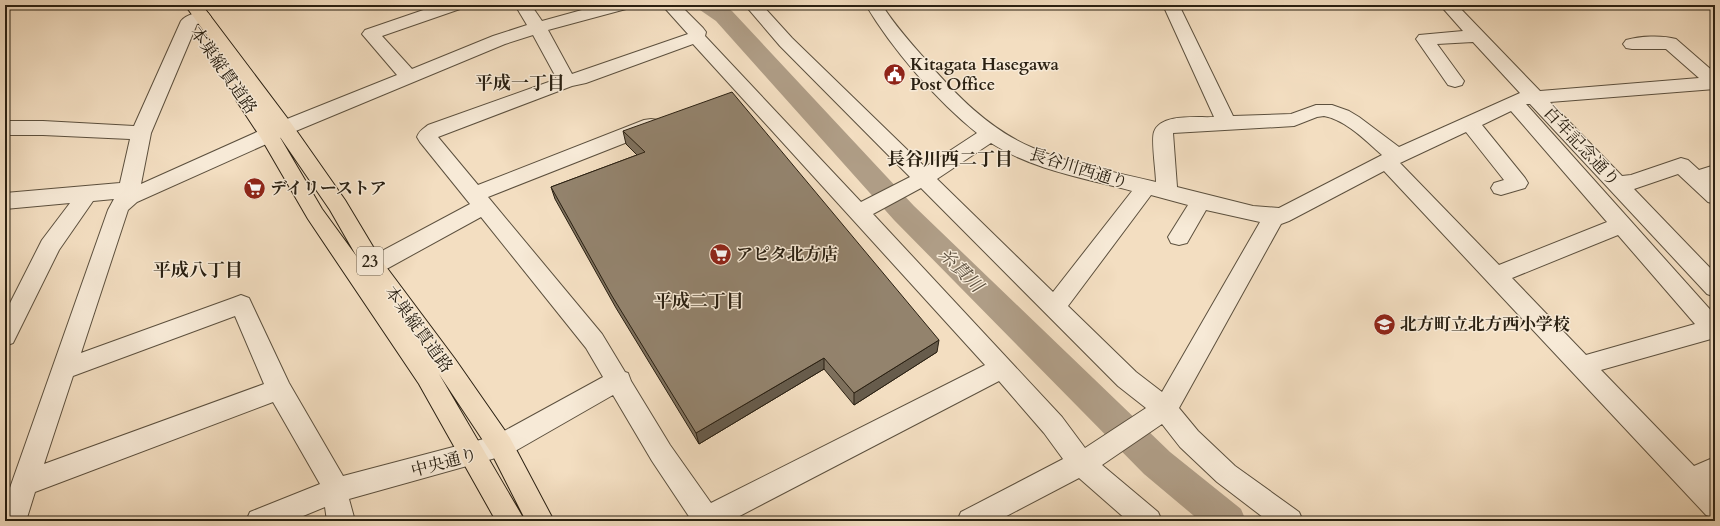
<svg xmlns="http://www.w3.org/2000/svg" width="1720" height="526" viewBox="0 0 1720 526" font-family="Cardo,'Noto Serif JP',serif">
  <rect width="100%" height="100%" fill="#f3dec1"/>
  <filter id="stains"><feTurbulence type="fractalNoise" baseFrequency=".005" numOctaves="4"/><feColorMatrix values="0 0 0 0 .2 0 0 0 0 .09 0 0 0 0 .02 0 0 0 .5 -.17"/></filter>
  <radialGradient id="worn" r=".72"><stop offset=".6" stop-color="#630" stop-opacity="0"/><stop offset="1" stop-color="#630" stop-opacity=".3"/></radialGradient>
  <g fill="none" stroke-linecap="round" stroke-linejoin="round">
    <path fill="#af9d86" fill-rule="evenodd" d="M696,5H723L732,11L914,206L1170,452L1241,509L1246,521H1200L1144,474L894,220L716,21L700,10Z"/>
    <defs>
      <path id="minor" d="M438,5H462L460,9L382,36L412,69L493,36L527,25L515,5H531L542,21L600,5H628L626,9L548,30L572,74L688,34L662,5H680L703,28L706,32L705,36L861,202L910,177L780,46L745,5H762L792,38L925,167L977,133C938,102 891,48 866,5H882C894,24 909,41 924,58C955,94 988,129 1033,148C1072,165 1115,172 1156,182C1156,172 1151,140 1154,132C1161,113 1197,118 1214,117L1163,5H1179L1233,116L1291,114L1316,105H1332L1349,111L1359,117L1399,147L1520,93L1473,42L1437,44L1464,81L1462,85L1455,87L1448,85L1416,39L1419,35L1463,31L1440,5H1457L1540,91L1699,78L1666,49H1632L1626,48L1623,44L1626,40C1640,36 1662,35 1676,39L1715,73V89L1550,102L1622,176L1631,175L1681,158L1688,160L1699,170L1715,165V179L1710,181L1715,185V204L1708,202L1678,174L1634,189L1715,273V297L1707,294L1530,104H1526L1715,315V340L1711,339L1601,370L1694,466L1715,457V482L1711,483L1715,487V518L1706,515L1384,171L1289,221L1281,224L1179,408L1198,431L1235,466L1299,512L1303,521H1268L1217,482L1180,447L1162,424L1102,465L1158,512L1162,521H1128L1079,478L997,521H957L961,512L1063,459L1044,433L999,381L730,521H692L652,461L613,395L510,454L349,499L355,521H327L325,507L291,521H246L250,512L320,484L273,402L35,492L26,521H5V502L108,210L114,199L93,201L59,250L13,343L5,346V313L42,240L70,203L5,209V193L120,183L130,139L43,135H5V121H43L134,126L181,21C186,14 200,11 208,13L211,17L208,21L197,24L151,133L141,184L277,123L397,75L362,34L365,30ZM533,35L557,79L428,125C423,129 419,131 417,137L420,142L470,204L365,260L362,266L365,272L373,274L381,272L481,217L586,348L603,377L495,436L343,476L289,383L249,298L241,295L233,298L81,353L128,210L137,202L291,133L505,44ZM693,44L985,365L711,503L670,445L631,381L628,373L625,372L602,334L488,197L658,130L661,125L658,120L651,119L644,120L478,185L438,137L572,86L586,83ZM1511,111L1607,222L1499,265L1400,163L1466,132L1504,180L1494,183L1491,188L1494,193L1501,195L1525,188L1528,183L1525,178L1482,125ZM1324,116C1346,120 1366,141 1382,155L1279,208L1253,206L1177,187L1173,133L1294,126L1317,117ZM991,143C1033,170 1084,178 1132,191L1053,292L937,179ZM921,188L1118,386L1146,408L1085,448L1062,417L873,214ZM1151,195L1188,205L1168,237L1171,243L1179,245L1187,243L1206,210L1260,222L1162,392L1136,372L1068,306ZM1618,235L1695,324L1586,355L1512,278ZM235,316L264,384L44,464L73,376Z"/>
      <path id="major" d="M185,5H202L291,123L345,200L381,260L455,359L510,438L554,521H526L492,454L439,374L525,521H496L419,384L308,219L261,138L236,100L238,96L245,94L250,95ZM278,134L330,210L357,257L322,209Z"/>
    </defs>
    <use href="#minor" stroke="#5c503e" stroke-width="2"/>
    <use href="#major" stroke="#2a2012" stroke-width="2"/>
    <use href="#minor" fill="#f7ead7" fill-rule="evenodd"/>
    <use href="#major" fill="#f3dec1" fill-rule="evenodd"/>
  </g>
  <path fill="#7e715e" stroke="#2a2012" d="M623,131L937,352L854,405L824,369L699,444L616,308L555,199L551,187L637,155L626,144Z"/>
  <path fill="#675c4c" stroke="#2a2012" d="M939,340L937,352L854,405V393Z
    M824,358V369L699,444L696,433Z"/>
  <path fill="#93836d" stroke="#2a2012" d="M732,92L939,340L854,393L824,358L696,433L612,296L551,187L645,152L623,131Z"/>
  <defs>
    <symbol id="civic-disc" viewBox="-11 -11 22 22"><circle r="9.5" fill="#8f2418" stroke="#f7ead7"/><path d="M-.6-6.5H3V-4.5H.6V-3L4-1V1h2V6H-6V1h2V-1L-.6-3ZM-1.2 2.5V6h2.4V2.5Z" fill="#fff"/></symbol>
    <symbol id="supermarket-disc" viewBox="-11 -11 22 22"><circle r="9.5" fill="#8f2418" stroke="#f7ead7"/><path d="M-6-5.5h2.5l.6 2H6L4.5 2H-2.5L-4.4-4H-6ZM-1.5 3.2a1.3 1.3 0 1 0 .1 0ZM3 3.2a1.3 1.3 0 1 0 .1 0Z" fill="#fff"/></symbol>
    <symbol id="school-disc" viewBox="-11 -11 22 22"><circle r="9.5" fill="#8f2418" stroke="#f7ead7"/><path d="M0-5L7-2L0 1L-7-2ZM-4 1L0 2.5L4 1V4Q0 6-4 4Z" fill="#fff"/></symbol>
  </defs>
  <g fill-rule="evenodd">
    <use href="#civic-disc" x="882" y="62" width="25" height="25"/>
    <use href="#supermarket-disc" x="242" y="176" width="25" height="25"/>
    <use href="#supermarket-disc" x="708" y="242" width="25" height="25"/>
    <use href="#school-disc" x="1372" y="312" width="25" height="25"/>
  </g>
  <g text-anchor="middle" stroke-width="3" stroke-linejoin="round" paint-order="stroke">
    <rect fill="#f7ead7" stroke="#685d4d" stroke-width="1" x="357" y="247" width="26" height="28" rx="3"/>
    <g font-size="16" font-weight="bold" fill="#2a2012">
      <text x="370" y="267">23</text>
    </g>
    <g font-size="17" font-weight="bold" fill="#2a2012" stroke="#f7ead7" text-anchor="start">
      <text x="910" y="70">Kitagata Hasegawa<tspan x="910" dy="20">Post Office</tspan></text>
      <text x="270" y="194">デイリーストア</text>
      <text x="736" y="260">アピタ北方店</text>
      <text x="1400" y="330">北方町立北方西小学校</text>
    </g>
    <g font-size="17" fill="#2a2012" stroke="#f7ead7">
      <text transform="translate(224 70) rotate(55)" y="6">本巣縦貫道路</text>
      <text transform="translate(1582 146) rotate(47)" y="6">百年記念通り</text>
      <text transform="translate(1079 168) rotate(17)" y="6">長谷川西通り</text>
      <text transform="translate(419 329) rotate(54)" y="6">本巣縦貫道路</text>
      <text transform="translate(444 462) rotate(-15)" y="6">中央通り</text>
    </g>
    <g font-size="18" font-weight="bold" fill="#2a2012" stroke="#f7ead7">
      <text x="520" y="89">平成一丁目</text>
      <text x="950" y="165">長谷川西二丁目</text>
      <text x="198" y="276">平成八丁目</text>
      <text x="699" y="307">平成二丁目</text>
    </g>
    <g font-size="18" font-style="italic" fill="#594c3b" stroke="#f7ead7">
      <text transform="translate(961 270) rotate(45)" y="6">糸貫川</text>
    </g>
  </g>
  <rect width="1720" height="526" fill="none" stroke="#f3dec1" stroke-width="20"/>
  <rect x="6" y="6" width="1708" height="514" fill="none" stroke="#2a2012" stroke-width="2"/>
  <rect x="10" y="10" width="1700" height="506" fill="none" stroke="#2a2012"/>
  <rect width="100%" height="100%" filter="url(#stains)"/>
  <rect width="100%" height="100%" fill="url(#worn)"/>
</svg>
